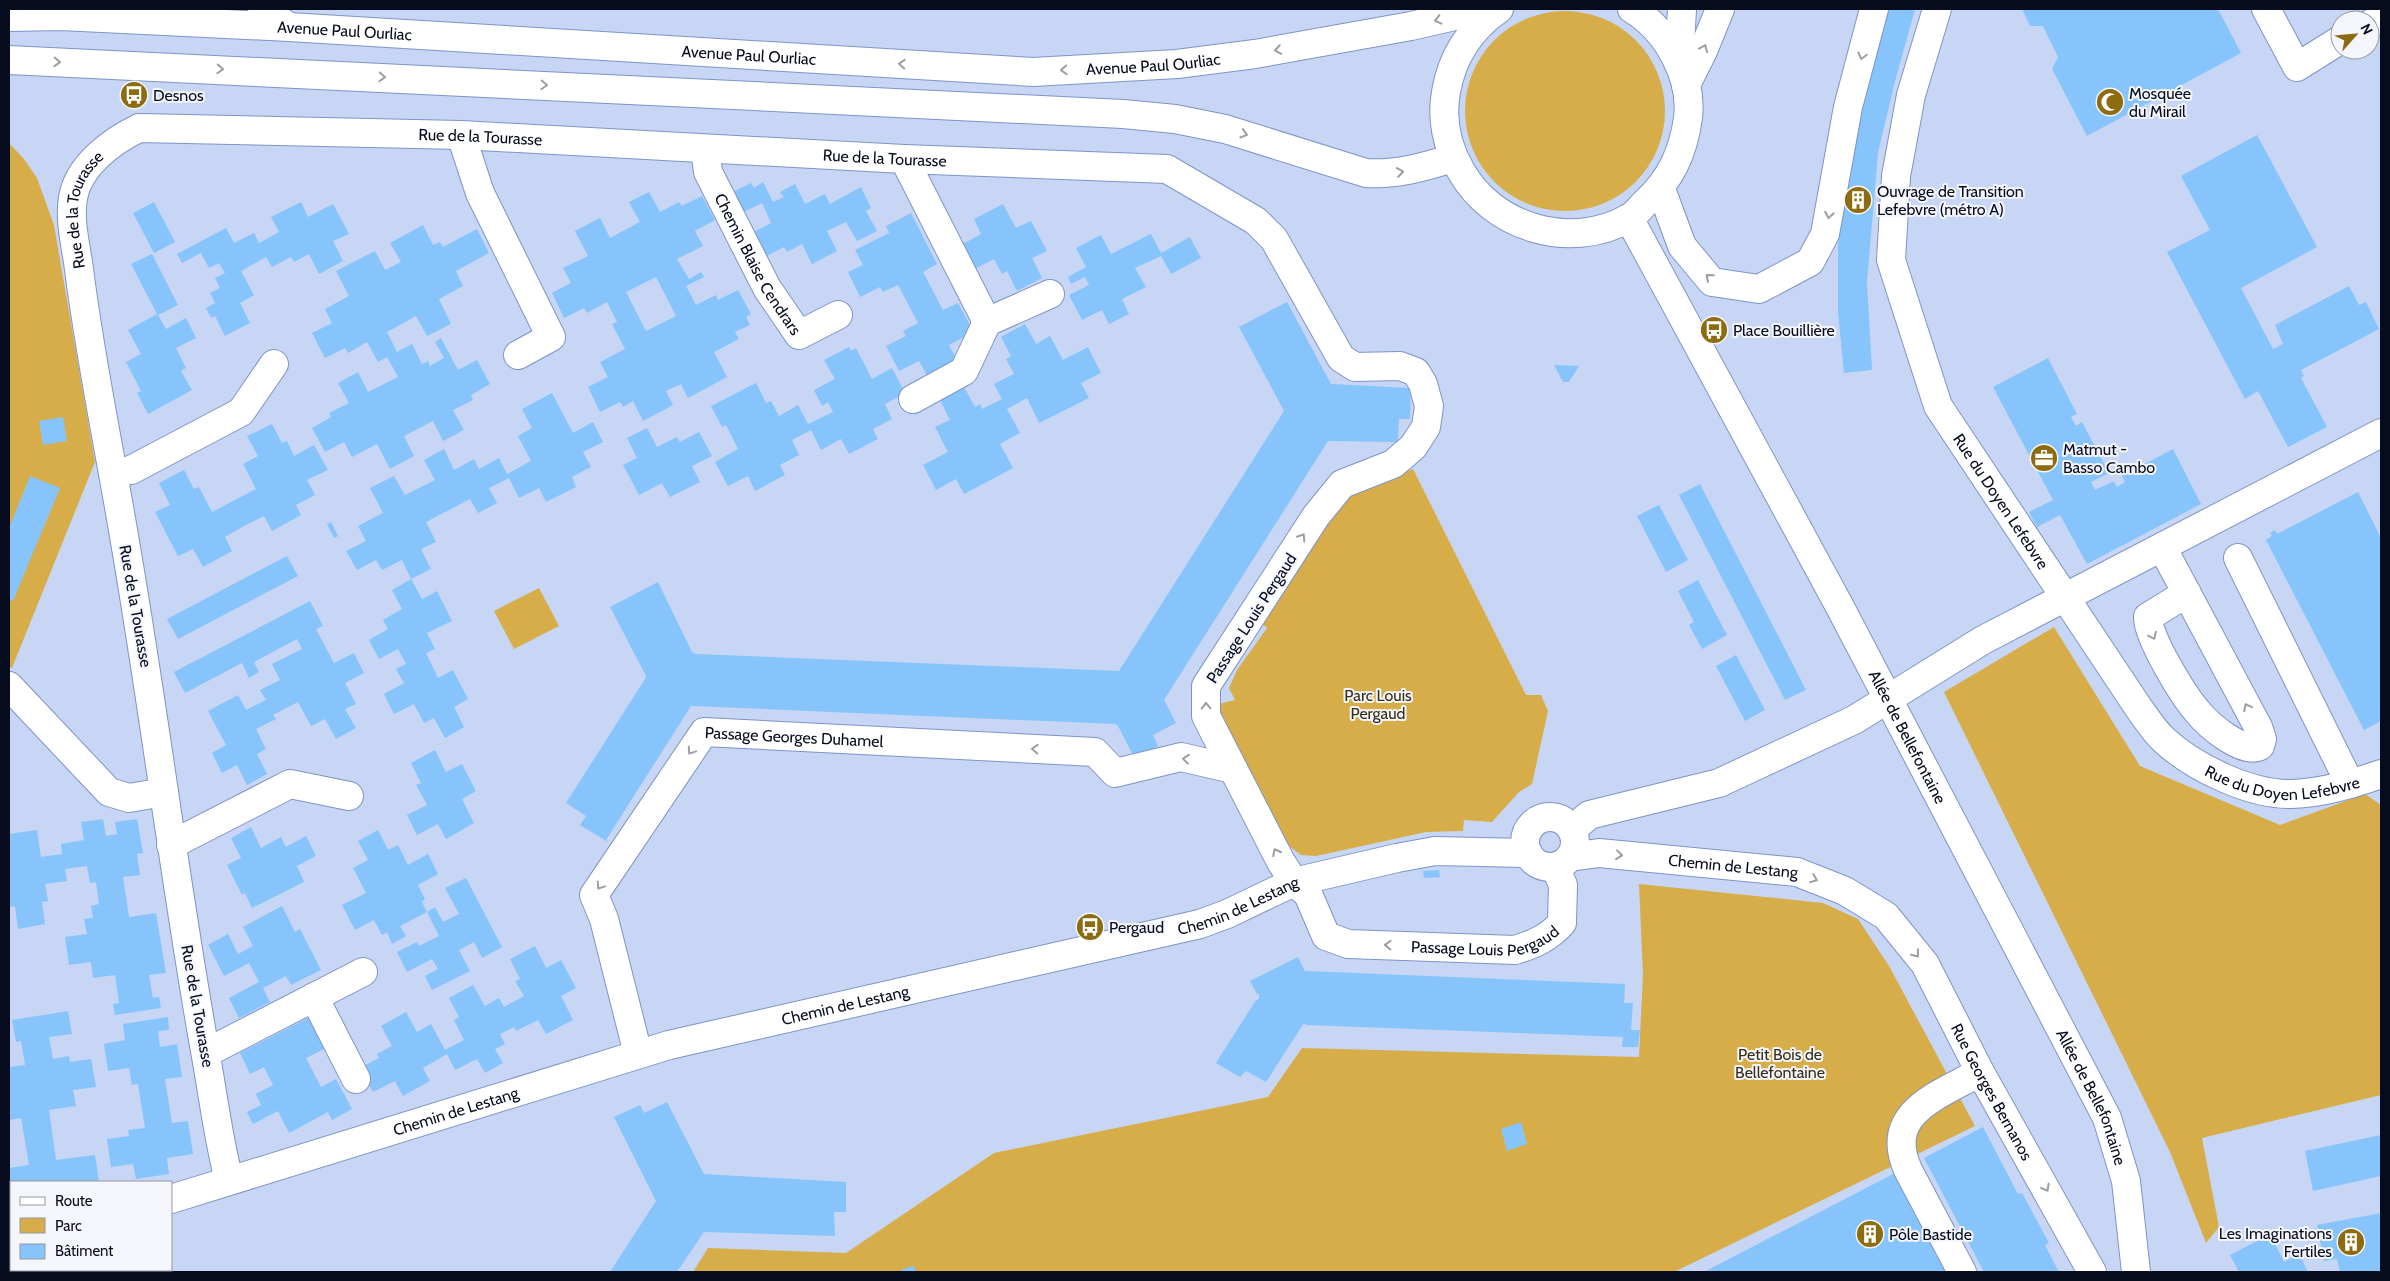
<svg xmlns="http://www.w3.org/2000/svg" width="2390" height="1281" viewBox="0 0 2390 1281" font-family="Cabin,sans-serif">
  <rect width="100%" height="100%" fill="#c7d6f5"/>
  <path fill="#d7ad49" d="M1465 111a100 100 0 1 1 200 0a100 100 0 1 1-200 0Z
    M9,143L24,159L37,178L54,225L95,462L12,668L9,666Z
    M1413,469L1526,695H1541L1548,711L1532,784L1519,792L1492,822L1464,820L1463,831L1426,832L1316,856L1301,855L1289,846L1219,716V704L1235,700L1229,688L1237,670L1267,628L1256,619L1339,495Z
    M539,588L559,626L514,649L494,611Z
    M2054,627L2140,766L2280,825L2365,794L2381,805V1095L2202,1138L2219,1227L2206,1243L2170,1152L1944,692Z
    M1639,884L1823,903L1858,919L1889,966L1975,1126L1674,1272H693L708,1248L846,1253L994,1153L1268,1097L1302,1048L1639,1057L1643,974Z"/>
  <path fill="#86c4fb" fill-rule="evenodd" d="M1883,9H1915L1894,85L1878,153L1867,282L1872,370L1844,373L1838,312V246L1843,184Z
    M2022,9H2218L2241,53L2087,136L2052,69L2058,57L2043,26H2030Z
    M2257,135L2317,247L2241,288L2273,349L2283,344L2275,325L2349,286L2359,305L2366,302L2379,329L2301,370L2304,376L2301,378L2327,427L2288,447L2258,391L2245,399L2167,252L2210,230L2181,176Z
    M763,182L773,202L784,197L780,192L795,184L805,204L825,194L830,204L861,187L871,208L866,211L877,231L857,241L846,222L827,231L837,251L812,264L802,244L787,252L784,247L765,257L752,233L771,223L762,203L742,213L731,193L751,183L754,188Z
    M649,192L660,212L679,202L682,206L702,196L715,220L695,231L703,246L677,259L689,279L701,272L704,277L686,286L696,305L716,295L718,300L738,290L751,314L746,317L750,325L735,332L739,339L714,352L727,377L688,398L681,384L666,391L673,405L643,421L633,401L623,407L620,402L600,412L588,387L608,377L600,362L625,349L612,324L617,322L607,302L587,313L584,308L564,318L552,293L571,283L563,268L588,256L575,231L600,218L610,238L640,222L629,202ZM656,277L676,316L646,331L626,292Z
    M154,202L175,242L154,253L133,213Z
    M301,202L308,217L333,204L349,234L333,241L343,261L319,274L309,254L294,262L291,257L272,267L266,257L241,271L254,295L240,303L250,323L225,336L215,316L211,318L206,308L215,303L210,293L220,288L215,278L225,273L219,263L209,268L201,253L182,263L177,254L226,228L234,243L254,233L259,243L279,232L271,217Z
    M1003,204L1016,228L1031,221L1047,251L1032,258L1042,278L1017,291L1007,271L1002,274L994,259L975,269L961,245L981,234L974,219Z
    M911,213L937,264L923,272L943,310L958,303L974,332L949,345L957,360L927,375L919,361L899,371L886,346L906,336L903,331L918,323L898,285L883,292L880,287L860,297L848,272L863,265L855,250L889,233L886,226Z
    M423,225L433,245L440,242L443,247L477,229L489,253L456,271L463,286L439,299L451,324L427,336L416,316L387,332L397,352L412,344L422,364L428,361L430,366L444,358L435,342L441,338L458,370L477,360L490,384L471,395L473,400L453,410L464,430L443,441L433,421L404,436L414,456L390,469L377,444L352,457L344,442L325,452L312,428L331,417L329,413L349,403L338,383L358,372L368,392L398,377L387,357L378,362L367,342L348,353L345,348L325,358L312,333L332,323L325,309L349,296L336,271L375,251L385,270L401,262L390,243Z
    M1151,234L1161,253L1190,237L1201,258L1171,274L1161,256L1135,268L1146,287L1122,299L1129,314L1109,324L1102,310L1082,320L1069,295L1089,285L1085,277L1071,284L1068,277L1086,267L1076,248L1101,235L1111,254Z
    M152,254L178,305L158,315L166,329L186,318L196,338L176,348L186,368L181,371L192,390L148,414L137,393L141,391L126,362L141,354L128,330L157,314L131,264Z
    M1287,302L1331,384L1411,388L1410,419H1399L1398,442L1328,441L1164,700L1176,723L1153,735L1158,746L1135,759L1118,726L1115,724L691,706L606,840L608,842L580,825L586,816L566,803L645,679L646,676L610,607L658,582L692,652L696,654L1119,671L1284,411L1239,327Z
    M1025,324L1036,344L1050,336L1063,360L1088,347L1101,373L1081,383L1089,398L1039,423L1027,398L1007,409L1020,433L1000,444L1013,468L964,494L956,479L936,490L923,465L948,452L935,427L950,420L940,400L964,387L975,407L980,404L982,409L1002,399L994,384L1014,374L1006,359L1011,356L1001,337Z
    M849,347L851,351L856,348L872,379L892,368L905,393L885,404L892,419L873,429L878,439L849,454L841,439L821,450L811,430L792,440L799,455L780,465L785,475L755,491L748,476L728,486L715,462L738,449L726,425L722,427L711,406L756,383L766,403L771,401L779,416L798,405L808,424L833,412L828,402L822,406L814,390L835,379L824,360Z
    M2048,358L2077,414L2071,417L2076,426L2082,422L2109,473L2091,482L2095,490L2114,481L2117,487L2125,482L2122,476L2173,449L2201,504L2087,564L2060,515L2037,527L2029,512L2053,500L1993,387Z
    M1554,365L1579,366L1569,382H1563Z
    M552,393L573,433L593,422L603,442L583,452L591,467L572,477L576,487L546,502L539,488L519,498L509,478L489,488L497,503L478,513L470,499L426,522L436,542L421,549L431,569L411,579L402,560L382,570L376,560L357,570L346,551L366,541L358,526L383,513L370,488L394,476L405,495L435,480L424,460L444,449L454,470L474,459L479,469L499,458L507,474L531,461L518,436L532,428L522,409Z
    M63,417L67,441L43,445L39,421Z
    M272,424L282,443L287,441L294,456L314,445L328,470L307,480L315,495L296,505L301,515L272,531L264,516L244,526L225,537L232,551L203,567L193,549L178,556L155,512L170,505L159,483L184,470L194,489L199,487L212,512L256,489L243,464L258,456L247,436Z
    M647,428L657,447L677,437L680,442L699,432L712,456L692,466L700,482L670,497L662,483L639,495L623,465L637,458L627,438Z
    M30,476L60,488L13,601L9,599V528Z
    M1700,484L1806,690L1785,700L1679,495Z
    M2358,492L2381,538V721L2364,730L2266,540L2272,536L2270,533L2275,530L2277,534Z
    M1659,505L1688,560L1666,572L1637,516Z
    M331,522L338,536L334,538L327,524Z
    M287,556L298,576L178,639L167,619Z
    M411,579L422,599L437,591L452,621L427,633L435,649L426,653L438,678L453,670L468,699L454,707L464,727L445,738L434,718L424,723L414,704L394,714L384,694L404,683L396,669L406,664L398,649L379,659L369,640L388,629L383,620L402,609L392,590Z
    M1698,580L1727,635L1702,649L1689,625L1694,622L1678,591Z
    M310,601L323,626L316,629L334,663L354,653L364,673L345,683L356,704L345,709L356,728L336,739L325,719L311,726L298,702L273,715L276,719L256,729L266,749L257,754L267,774L247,785L237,765L222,773L212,753L226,745L208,711L238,695L246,710L266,700L260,690L280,680L272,664L302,649L297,639L254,662L259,672L249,678L242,663L185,693L174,672Z
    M1736,655L1765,710L1745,721L1716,666Z
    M435,750L446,772L462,764L476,791L462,799L474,823L446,839L438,824L417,835L407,815L427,805L416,785L421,783L411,763Z
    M103,819L106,836L117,834L115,822L137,819L143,853L137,854L140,875L123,877L129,917L156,913L166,973L149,975L153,998L159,997L161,1008L115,1015L113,1004L119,1003L115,975L93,978L91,962L69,965L65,937L87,934L84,919L93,918L91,906L99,904L96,882L90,883L87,866L65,869L67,881L45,884L48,901L42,902L45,924L18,929L15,906L9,907V834L37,830L41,857L62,854L61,844L84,840L81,822Z
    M251,827L261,848L281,837L286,847L306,836L316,856L297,866L304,882L252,908L245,893L242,895L227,865L241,858L231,838Z
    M378,830L388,850L398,845L408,865L428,854L438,874L418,885L425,899L422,902L427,912L435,907L443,922L459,914L445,888L466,878L502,947L482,958L474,942L459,950L470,971L432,990L425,976L438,969L432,959L407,972L397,952L417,942L419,946L439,936L427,912L400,926L406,936L392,944L387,932L382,935L374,920L355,930L342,905L366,893L353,868L368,860L358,841Z
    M1439,870L1440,877L1424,878L1423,871Z
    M282,906L295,932L300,929L321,970L291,985L286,976L263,988L270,1002L239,1018L229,998L259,982L249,963L224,976L208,945L228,934L238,954L253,946L243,927Z
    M1097,923L1099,929L1083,932L1082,926Z
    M535,946L546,968L561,960L576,988L561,996L573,1020L546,1034L538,1020L516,1031L514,1027L500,1034L505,1044L495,1049L503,1063L485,1073L477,1059L455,1070L447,1054L423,1068L430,1081L403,1096L395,1081L373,1092L360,1068L379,1058L377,1054L392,1046L381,1026L406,1012L417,1032L431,1024L445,1050L464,1040L454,1020L459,1017L449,998L473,985L485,1006L499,998L504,1007L524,996L515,981L520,979L510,959Z
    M1298,957L1305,971L1625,984L1624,1003H1633L1631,1030H1640L1638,1047H1622L1623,1037L1306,1025L1304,1023L1266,1082L1246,1071L1240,1077L1216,1063L1256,1000L1259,999V994H1257L1250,981Z
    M68,1011L72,1034L49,1037L53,1059L69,1056L70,1062L91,1059L96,1087L73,1090L76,1106L49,1110L56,1160L95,1155L99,1182H11L10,1194L9,1168L29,1165L21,1118L9,1120V1067L25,1065L21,1041L16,1042L12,1020Z
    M168,1017L169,1030L158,1031L160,1047L177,1044L182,1077L165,1079L172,1123L188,1121L193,1154L167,1158L169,1174L136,1179L133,1164L111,1167L107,1139L129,1136L128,1130L145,1128L138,1084L132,1085L129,1068L108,1071L104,1044L125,1040L123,1024Z
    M310,1017L326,1048L306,1058L321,1087L336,1079L352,1109L332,1120L328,1112L289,1133L278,1111L253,1124L247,1112L261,1105L256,1094L273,1085L264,1067L250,1074L240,1053Z
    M667,1102L704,1174L846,1182V1212H834L835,1236L704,1232L677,1272H610L656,1201L614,1117L640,1105L644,1113Z
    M1521,1122L1527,1144L1507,1151L1501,1129Z
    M1983,1127L2018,1194L2022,1193L2049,1243L2045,1245L2059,1272H1984L1924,1158Z
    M2381,1135V1176L2313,1191L2305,1151Z
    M1897,1172L1949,1272H1704Z
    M2381,1213V1272H2340L2337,1259L2324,1261L2317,1225Z
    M2270,1234L2284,1262L2299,1254L2308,1272H2239L2230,1255Z
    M914,1266L916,1272H903L902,1269Z
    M116,1270H169L171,1272H112Z"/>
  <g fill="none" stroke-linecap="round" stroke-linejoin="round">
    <defs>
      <g id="minor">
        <path d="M262,9L289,27"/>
        <path id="s1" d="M1937,9L1911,95L1896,176L1891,260L1938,406L2138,707C2146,718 2154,731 2164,740C2194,768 2251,795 2292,794C2323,793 2352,784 2381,774"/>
        <path d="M2266,9L2297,67L2340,40"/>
        <path d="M2370,24L2381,18"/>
        <path d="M1679,64L1682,9"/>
        <path d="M461,135L480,193L551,337L518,355"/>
        <path id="s2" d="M705,149L708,172L767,288L799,335L838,315"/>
        <path d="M904,159L987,322"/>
        <path d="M1661,189L1682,246L1712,282L1759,289L1810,262L1825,234L1848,107L1874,9"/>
        <path id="s3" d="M1629,218L1840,607L2107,1118L2126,1181L2136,1272"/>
        <path d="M913,399L964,371L987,322L1050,294"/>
        <path d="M113,473L131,470L241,412L274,364"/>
        <path d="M2162,547L2258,727L2262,739L2260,746C2243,755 2208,725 2197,711C2183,695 2147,636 2148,617L2187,593"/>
        <path d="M2238,558L2350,784"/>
        <path d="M9,686L109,792L129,798L164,792"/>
        <circle cx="1550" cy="842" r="25"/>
        <path d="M1572,830L1589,815L1719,783L1854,720L1983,640L2381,433"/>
        <path d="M171,845L290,784L349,796"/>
        <path id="s4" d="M1570,857L1599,853L1797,872L1845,891L1886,916L1925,964L1980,1072L2092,1272"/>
        <path d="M314,997L356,1079"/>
        <path d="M206,1053L363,972"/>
        <path id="s5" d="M638,1054L604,919L594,895L704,732L1095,752L1115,773L1181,757L1233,769"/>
        <path id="s6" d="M229,1180C218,1138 213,1094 205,1051C173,872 152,692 120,513C106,432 89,350 79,269C76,246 69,221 73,198C78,166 112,141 139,128L461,135L904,159L1167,169L1256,221L1274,239L1341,358L1355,367L1400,366L1416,372L1423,384L1429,406L1426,427L1413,447L1393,464L1342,484L1316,516L1206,686V716L1281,862L1294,882L1308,894L1326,936L1348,944L1515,950C1535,944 1548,938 1562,923L1563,885L1555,867"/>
        <path id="s7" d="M171,1199L669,1045L1200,924L1227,914L1294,882L1397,858L1435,851L1528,853"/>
        <path d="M9,1268L11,1267"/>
        <path d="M1962,1272L1908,1170C1882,1112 1940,1095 1980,1072"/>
      </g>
      <g id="major">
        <path d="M1499,9C1470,29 1452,57 1446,92C1441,119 1447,147 1461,171C1493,228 1571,251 1629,218C1635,215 1640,208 1645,203C1671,179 1683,153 1688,118C1693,77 1667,30 1632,9"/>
        <path id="s8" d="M9,17L61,16L289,27L1033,72L1177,64L1255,54L1411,26L1485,9"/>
        <path d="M9,60L1123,114L1175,119L1225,129L1366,173C1397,175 1424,167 1453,158"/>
        <path d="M1686,85L1703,51L1720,9"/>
      </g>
    </defs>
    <use href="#minor" stroke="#7e94c5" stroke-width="30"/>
    <use href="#major" stroke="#7e94c5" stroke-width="30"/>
    <use href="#minor" stroke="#fff" stroke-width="28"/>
    <use href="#major" stroke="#fff" stroke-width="28"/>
  </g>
  <defs><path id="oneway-chevron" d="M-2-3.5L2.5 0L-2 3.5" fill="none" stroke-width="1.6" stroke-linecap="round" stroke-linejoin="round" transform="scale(1.25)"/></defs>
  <g stroke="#9b9ea5">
    <use href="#oneway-chevron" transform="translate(1438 20) rotate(166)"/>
    <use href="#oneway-chevron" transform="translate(1704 48) rotate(-67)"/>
    <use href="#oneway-chevron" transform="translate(1278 50) rotate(171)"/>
    <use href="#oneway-chevron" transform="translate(1862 56) rotate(105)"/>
    <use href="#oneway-chevron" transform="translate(57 62) rotate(3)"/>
    <use href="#oneway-chevron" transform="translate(902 64) rotate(-177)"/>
    <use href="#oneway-chevron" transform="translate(220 69) rotate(3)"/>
    <use href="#oneway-chevron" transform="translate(1064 70) rotate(177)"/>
    <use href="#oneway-chevron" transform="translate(382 77) rotate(3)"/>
    <use href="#oneway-chevron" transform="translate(544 85) rotate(3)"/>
    <use href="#oneway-chevron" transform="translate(1244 134) rotate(17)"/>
    <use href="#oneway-chevron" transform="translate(1400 172) rotate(-10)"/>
    <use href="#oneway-chevron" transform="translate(1829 215) rotate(100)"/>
    <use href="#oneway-chevron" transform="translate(1709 277) rotate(-139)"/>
    <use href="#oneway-chevron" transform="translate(1302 537) rotate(-57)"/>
    <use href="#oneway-chevron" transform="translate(2153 636) rotate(64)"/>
    <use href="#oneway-chevron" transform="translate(1206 706) rotate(-91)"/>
    <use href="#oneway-chevron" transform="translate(2247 707) rotate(-118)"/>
    <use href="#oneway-chevron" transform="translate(1035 749) rotate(-177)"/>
    <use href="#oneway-chevron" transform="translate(691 751) rotate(124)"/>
    <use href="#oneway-chevron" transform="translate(1186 759) rotate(-173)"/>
    <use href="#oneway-chevron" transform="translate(1276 852) rotate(-117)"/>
    <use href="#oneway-chevron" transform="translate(1619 855) rotate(6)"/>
    <use href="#oneway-chevron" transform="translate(1814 879) rotate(22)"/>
    <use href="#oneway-chevron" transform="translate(600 886) rotate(124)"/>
    <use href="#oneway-chevron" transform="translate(1388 945) rotate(-178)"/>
    <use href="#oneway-chevron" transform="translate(1916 954) rotate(51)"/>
    <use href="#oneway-chevron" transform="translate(2046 1188) rotate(61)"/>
  </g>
  <defs>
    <symbol id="bus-disc" viewBox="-11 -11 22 22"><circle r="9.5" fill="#8d6c0f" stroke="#f4f6fc"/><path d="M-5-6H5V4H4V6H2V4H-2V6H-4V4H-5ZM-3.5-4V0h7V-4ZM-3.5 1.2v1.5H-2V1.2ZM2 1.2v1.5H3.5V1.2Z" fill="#fff"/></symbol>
    <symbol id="mosque-disc" viewBox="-11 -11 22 22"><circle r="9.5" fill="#8d6c0f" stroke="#f4f6fc"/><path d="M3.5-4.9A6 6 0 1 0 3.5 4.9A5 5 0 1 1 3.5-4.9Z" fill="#fff"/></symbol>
    <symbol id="building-disc" viewBox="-11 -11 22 22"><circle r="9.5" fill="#8d6c0f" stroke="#f4f6fc"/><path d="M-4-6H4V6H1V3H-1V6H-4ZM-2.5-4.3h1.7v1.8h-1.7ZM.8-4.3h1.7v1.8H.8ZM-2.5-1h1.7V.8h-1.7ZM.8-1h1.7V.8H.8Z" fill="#fff"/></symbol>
    <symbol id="office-disc" viewBox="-11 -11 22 22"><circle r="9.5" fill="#8d6c0f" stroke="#f4f6fc"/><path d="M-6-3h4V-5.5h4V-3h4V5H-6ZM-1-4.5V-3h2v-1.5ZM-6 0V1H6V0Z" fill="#fff"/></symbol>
  </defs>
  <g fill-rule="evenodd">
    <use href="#bus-disc" x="118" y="79" width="32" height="32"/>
    <use href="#mosque-disc" x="2094" y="86" width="32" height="32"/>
    <use href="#building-disc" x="1842" y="184" width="32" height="32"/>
    <use href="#bus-disc" x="1698" y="314" width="32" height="32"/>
    <use href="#office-disc" x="2028" y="442" width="32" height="32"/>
    <use href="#bus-disc" x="1074" y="911" width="32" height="32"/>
    <use href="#building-disc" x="1854" y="1218" width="32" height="32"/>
    <use href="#building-disc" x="2335" y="1226" width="32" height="32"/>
  </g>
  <g text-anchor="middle" stroke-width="4" stroke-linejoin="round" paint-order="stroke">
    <g font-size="16" fill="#060c1e" stroke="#f4f6fc">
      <text dy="6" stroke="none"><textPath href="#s8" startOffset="336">Avenue Paul Ourliac</textPath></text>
      <text dy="6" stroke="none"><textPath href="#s8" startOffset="741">Avenue Paul Ourliac</textPath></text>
      <text dy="6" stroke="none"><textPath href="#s8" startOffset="1146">Avenue Paul Ourliac</textPath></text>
      <text dy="6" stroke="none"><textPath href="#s6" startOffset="1436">Rue de la Tourasse</textPath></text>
      <text dy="6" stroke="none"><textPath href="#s6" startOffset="1841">Rue de la Tourasse</textPath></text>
      <text dy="6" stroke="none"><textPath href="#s6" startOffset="986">Rue de la Tourasse</textPath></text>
      <text dy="6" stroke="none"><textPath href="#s2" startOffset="128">Chemin Blaise Cendrars</textPath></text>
      <text dy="6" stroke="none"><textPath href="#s1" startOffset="524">Rue du Doyen Lefebvre</textPath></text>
      <text transform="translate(136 606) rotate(80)" y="6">Rue de la Tourasse</text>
      <text transform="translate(1251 618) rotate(-57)" y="6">Passage Louis Pergaud</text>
      <text dy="6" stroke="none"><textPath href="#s3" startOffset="589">Allée de Bellefontaine</textPath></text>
      <text dy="6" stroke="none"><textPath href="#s5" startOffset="452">Passage Georges Duhamel</textPath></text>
      <text dy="6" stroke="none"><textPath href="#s1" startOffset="944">Rue du Doyen Lefebvre</textPath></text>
      <text dy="6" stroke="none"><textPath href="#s4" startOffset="164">Chemin de Lestang</textPath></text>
      <text dy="6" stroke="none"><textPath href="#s7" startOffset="1108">Chemin de Lestang</textPath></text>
      <text dy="6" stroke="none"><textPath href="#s6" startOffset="3318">Passage Louis Pergaud</textPath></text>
      <text dy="6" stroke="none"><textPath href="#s7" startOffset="702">Chemin de Lestang</textPath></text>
      <text transform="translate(198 1006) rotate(80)" y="6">Rue de la Tourasse</text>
      <text dy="6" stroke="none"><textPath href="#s4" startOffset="534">Rue Georges Bernanos</textPath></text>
      <text dy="6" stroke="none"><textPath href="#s3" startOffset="994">Allée de Bellefontaine</textPath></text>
      <text dy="6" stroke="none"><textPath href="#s7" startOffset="298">Chemin de Lestang</textPath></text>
    </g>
    <g font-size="16" fill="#060c1e" stroke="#f4f6fc" text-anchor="start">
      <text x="2129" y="99">Mosquée<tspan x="2129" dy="18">du Mirail</tspan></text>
      <text x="153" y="101">Desnos</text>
      <text x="1877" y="197">Ouvrage de Transition<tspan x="1877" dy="18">Lefebvre (métro A)</tspan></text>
      <text x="1733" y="336">Place Bouillière</text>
      <text x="2063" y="455">Matmut -<tspan x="2063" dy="18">Basso Cambo</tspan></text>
      <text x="1109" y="933">Pergaud</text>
      <text x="2332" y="1239" text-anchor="end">Les Imaginations<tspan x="2332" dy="18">Fertiles</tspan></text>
      <text x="1889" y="1240">Pôle Bastide</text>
    </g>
    <g font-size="16" fill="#372c15" stroke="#f4f6fc">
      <text x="1378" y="701">Parc Louis<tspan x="1378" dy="18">Pergaud</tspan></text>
      <text x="1780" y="1060">Petit Bois de<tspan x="1780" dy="18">Bellefontaine</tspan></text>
    </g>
  </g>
  <rect width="2390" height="1281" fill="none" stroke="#060c1e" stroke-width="20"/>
  <rect x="10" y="1181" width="162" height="90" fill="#f4f6fc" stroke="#9598a3"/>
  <rect x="20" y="1197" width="25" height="8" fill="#ffffff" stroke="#9598a3"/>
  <text x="55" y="1206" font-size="15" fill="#060c1e">Route</text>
  <rect x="20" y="1218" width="25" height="15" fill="#d7ad49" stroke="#9598a3"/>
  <text x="55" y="1231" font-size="15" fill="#060c1e">Parc</text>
  <rect x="20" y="1244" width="25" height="15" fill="#86c4fb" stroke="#9598a3"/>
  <text x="55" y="1256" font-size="15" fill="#060c1e">Bâtiment</text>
  <g transform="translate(2355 35) rotate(63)"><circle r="24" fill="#f4f6fc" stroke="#9598a3"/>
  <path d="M0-4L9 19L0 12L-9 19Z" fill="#8d6c0f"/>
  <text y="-8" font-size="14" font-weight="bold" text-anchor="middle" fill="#060c1e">N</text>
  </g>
</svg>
